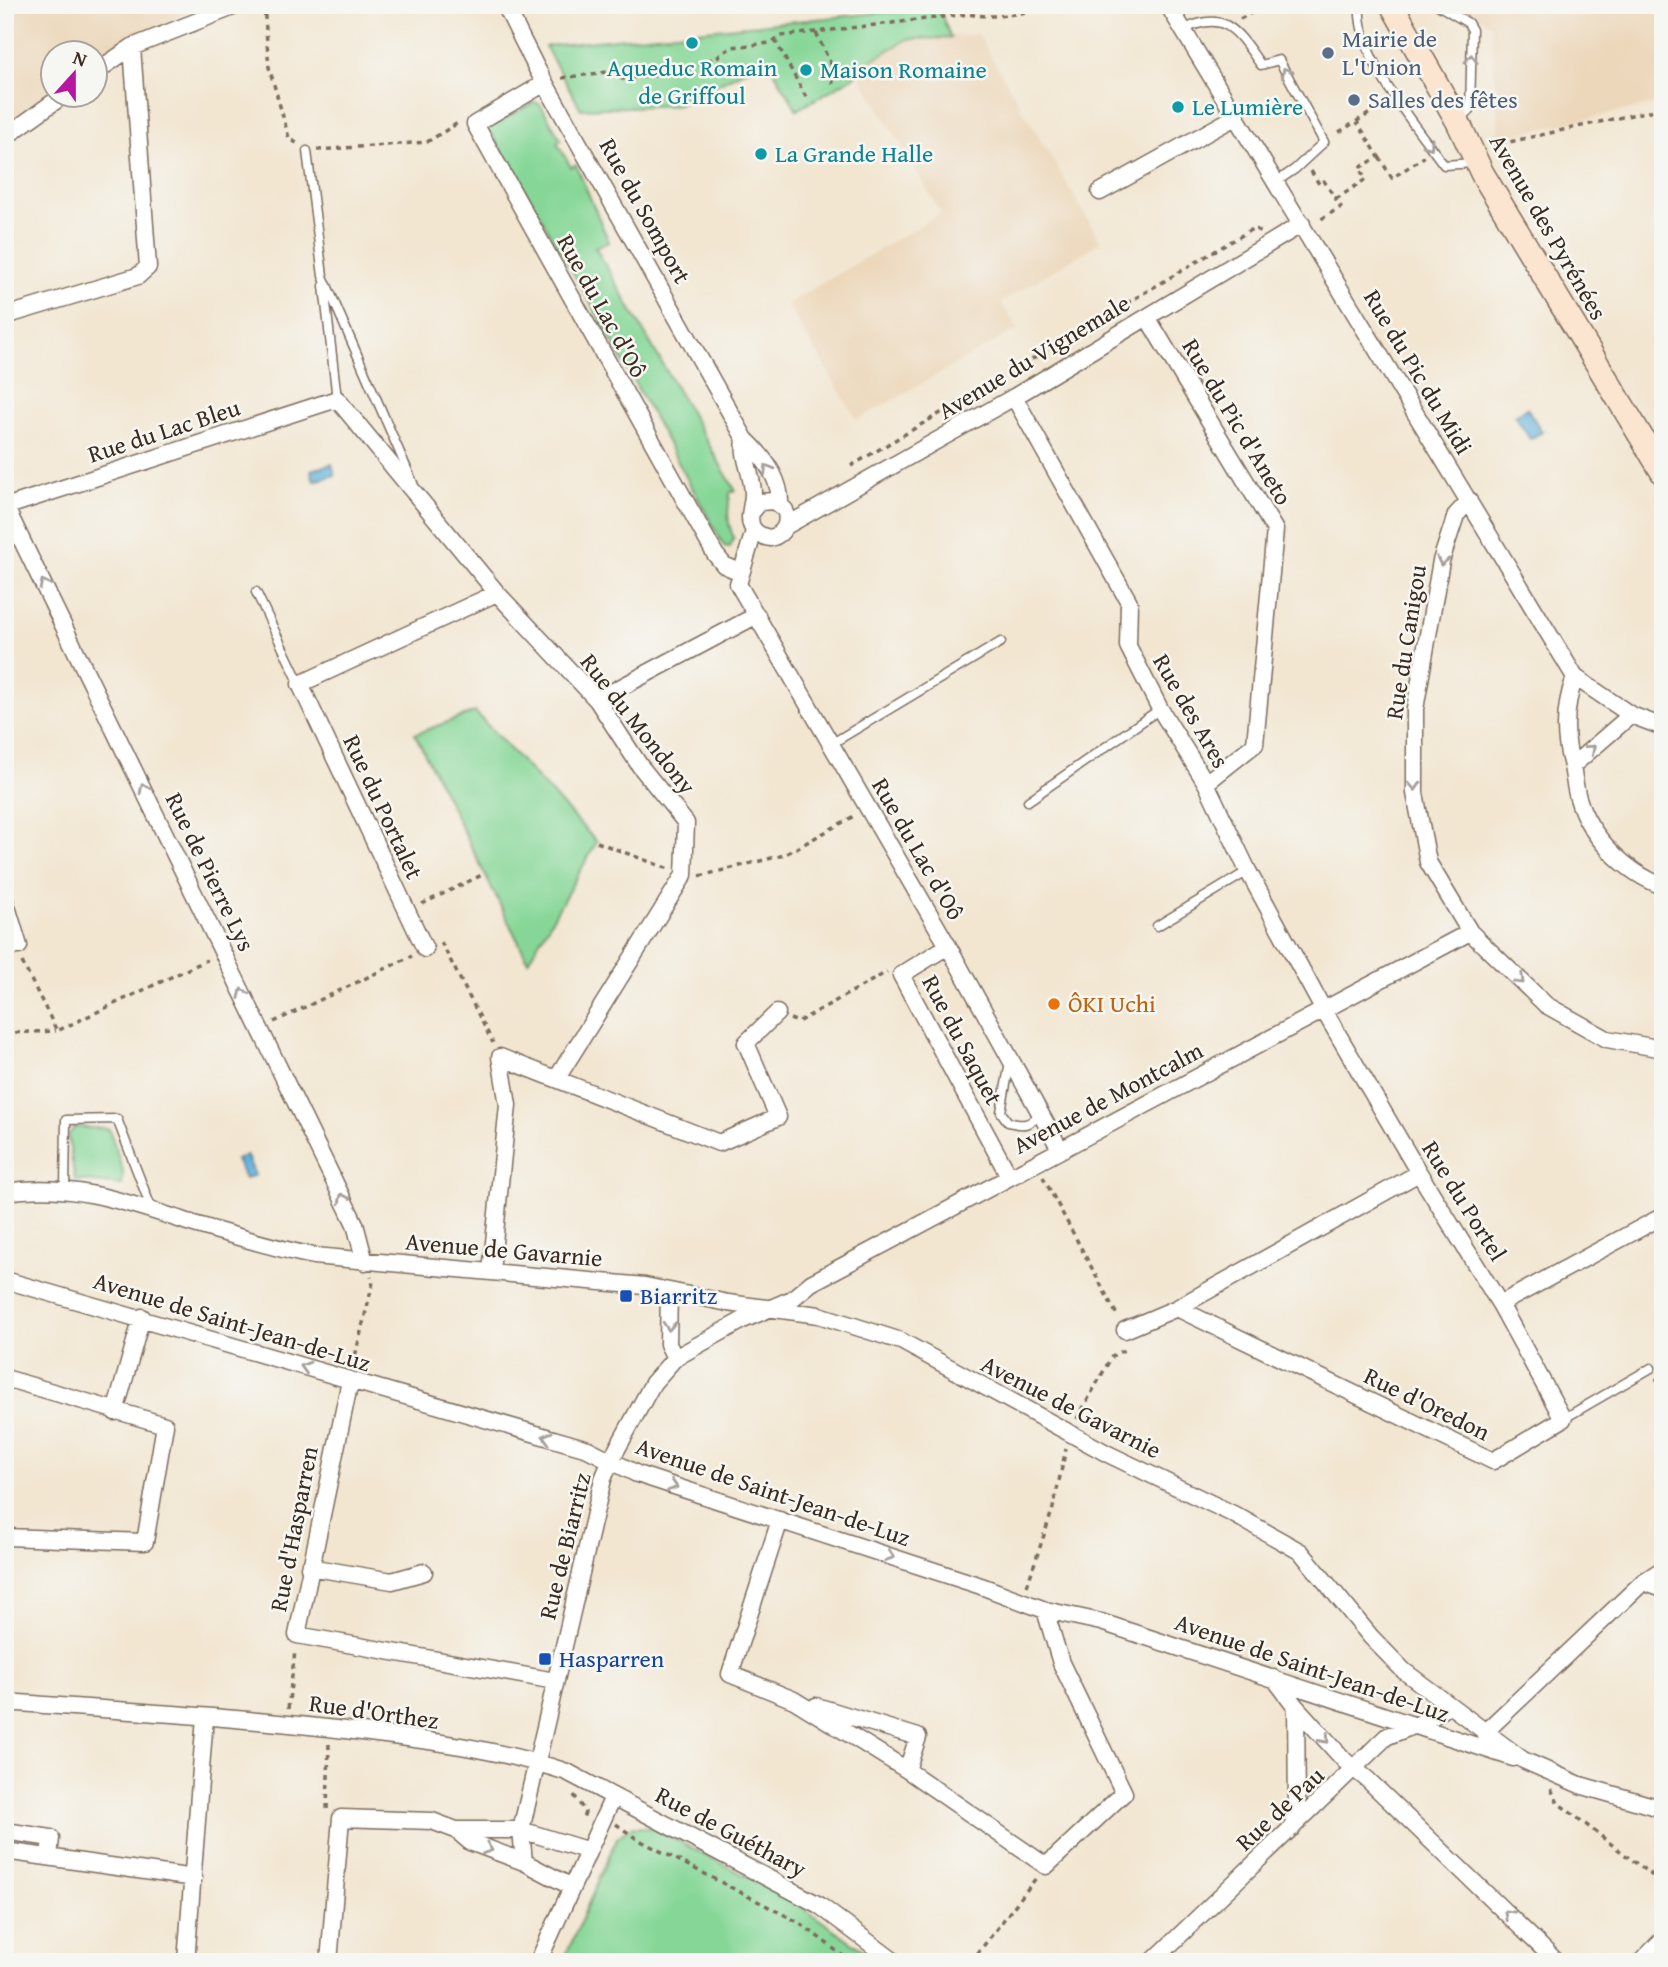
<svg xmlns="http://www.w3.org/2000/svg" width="1668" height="1967" viewBox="0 0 1668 1967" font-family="'Gentium Book Plus',serif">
  <rect width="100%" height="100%" fill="#f6f6f2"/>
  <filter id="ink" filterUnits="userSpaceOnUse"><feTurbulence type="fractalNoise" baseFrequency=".0143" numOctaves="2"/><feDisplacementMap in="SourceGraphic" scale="14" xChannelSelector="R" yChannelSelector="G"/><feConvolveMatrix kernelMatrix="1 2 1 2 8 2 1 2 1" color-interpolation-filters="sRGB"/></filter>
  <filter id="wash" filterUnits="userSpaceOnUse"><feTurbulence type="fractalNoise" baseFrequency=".00686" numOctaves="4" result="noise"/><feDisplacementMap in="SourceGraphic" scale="28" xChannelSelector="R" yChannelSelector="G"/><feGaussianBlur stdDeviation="1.57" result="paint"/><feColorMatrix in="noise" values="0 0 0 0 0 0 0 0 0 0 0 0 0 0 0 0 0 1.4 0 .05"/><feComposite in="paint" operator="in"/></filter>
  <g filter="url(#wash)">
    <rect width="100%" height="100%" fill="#f2e6d1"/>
    <path fill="#ecd7ba" d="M5,5H204L123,43L95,64L94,52H52V94L5,132Z
      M1460,5H1663V102L1499,138L1491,25Z
      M978,34L1101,242L1001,302L1018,329L857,420L787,304L941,213L856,69L908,39Z"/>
    <path fill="#86d797" stroke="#60805a" stroke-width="2" d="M938,7L951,38L908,39L853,71L855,76L797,110L767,59L676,105L581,109L545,46Z
      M535,102L541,105L561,140L557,143L571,167L576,165L609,242L595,247L735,490L730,493C728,510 726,522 734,538L730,547L724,546L597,314L492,134L487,136V123L493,119L496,124Z
      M475,712L597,842L528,961L415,734Z
      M75,1127L109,1129L123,1171L122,1185L75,1180L68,1136Z
      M631,1827L653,1828L789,1898L880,1962H563L617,1838Z"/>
    <path fill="#62b2dc" stroke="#4e6e7d" stroke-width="2" d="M1527,408L1542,432L1530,439L1515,416Z
      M332,464L335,475L314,481L311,470Z
      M246,1155L255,1175L245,1179L236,1160Z"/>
  </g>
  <g filter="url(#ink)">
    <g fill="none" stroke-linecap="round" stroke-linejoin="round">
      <defs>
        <path id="lane" d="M1360,5C1356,57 1414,124 1444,165L1474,163
          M1438,5L1468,23L1472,30L1470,110L1460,120
          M1183,30C1226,8 1238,33 1261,65L1279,60L1324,142L1295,169L1276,182
          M307,151L323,276L413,483
          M324,286L337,399
          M256,592L300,684
          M831,744L1001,642
          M1028,801L1160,709
          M1157,926L1248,871
          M1010,1062L1001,1112L1008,1122C1023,1126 1030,1126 1040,1113
          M65,1190L66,1120L117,1119L152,1210
          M1563,1419L1651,1368"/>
        <path id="street" d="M505,5L537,69L745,439C763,456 781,479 780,504
          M1168,5L1575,677L1631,715L1663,727
          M94,73L132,47L238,5
          M545,83L475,124L715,554L724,565L740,572
          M5,137L65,94
          M1100,192L1237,116
          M5,316L138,276L148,267L132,47
          M1147,317L1275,530L1255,744L1206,783
          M1014,397L1129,602L1128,646L1160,709L1206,783L1248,871L1323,1009L1419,1173L1500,1304L1563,1419L1493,1461L1177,1308
          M745,439C742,458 753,475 753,494C753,505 747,517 752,527C756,535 763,537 771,538C784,534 790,523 785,510L774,501L760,502L751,513
          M1469,501L1456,515L1441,561L1415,709V793L1428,862L1470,932L1546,1005L1607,1039L1663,1049
          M5,506L355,1224L365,1262
          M5,507L337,399L497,593L597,700L640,766L686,823L684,875L557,1078
          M786,526L1014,397L1302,224
          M754,531L738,584L948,946L1060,1149
          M1575,677C1564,707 1563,736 1572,766L1631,715
          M597,700L757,615
          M1572,766C1574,777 1575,788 1578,798C1589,836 1626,873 1663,886
          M5,900L19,946H5
          M948,946L901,975L1009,1176
          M425,949L300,684L497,593
          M5,1192C73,1181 132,1204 194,1224C234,1236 273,1248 314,1256L645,1286L728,1303L819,1315L901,1341L1108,1454L1235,1515L1301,1552L1371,1637L1404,1671L1523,1760L1580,1785L1663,1809
          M491,1272L508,1105L500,1057L719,1143L778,1117L746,1043L777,1013
          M5,1280L588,1449L637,1474L981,1586L1045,1610L1101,1622L1513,1758
          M669,1291L668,1344L675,1358
          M1500,1304L1663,1216
          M1125,1330L1177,1308L1419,1173
          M5,1378L165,1425L145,1542L5,1537
          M350,1381L297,1635L555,1681
          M115,1412L142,1317
          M780,1520L730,1674L794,1700L907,1770L1046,1866L1124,1793L1061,1663L1045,1610
          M309,1567L392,1581L424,1572
          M1643,1582L1663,1589
          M1274,1678L1296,1707L1297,1808L1292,1828
          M5,1702C122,1711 238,1717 354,1731C426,1740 499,1749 567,1772L819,1905L895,1962
          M816,1706L918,1737L907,1770
          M1296,1707L1345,1761L1368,1780L1557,1962
          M1484,1733L1643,1582L1663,1569
          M456,1830L470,1842L524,1862
          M5,1831L51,1838L49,1857
          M5,1851L194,1878
          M570,1886L524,1862L521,1830L603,1479L611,1460L653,1383L675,1358L743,1320L792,1299L811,1283L1470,932
          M186,1962L205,1717
          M329,1962L341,1818L432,1821L456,1830H521L586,1850
          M538,1962L613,1797
          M1152,1962L1386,1737C1410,1726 1428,1724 1447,1705
          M1641,1962L1663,1939"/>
        <path id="secondary" d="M1392,5L1458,122L1482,173L1663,473"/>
      </defs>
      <use href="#lane" stroke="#7b6c5d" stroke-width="11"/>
      <use href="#street" stroke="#7b6c5d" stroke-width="19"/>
      <use href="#secondary" stroke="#7b6c5d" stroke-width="26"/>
      <path stroke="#7b6c5d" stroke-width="3.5" stroke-dasharray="5 5" stroke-linecap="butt" d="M264,5L269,67L289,138L298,144
        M1240,19L1266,5
        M816,33L834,71L832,88
        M775,40L807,99
        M562,78L607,72L622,79L677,73L717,57L732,47L770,43L781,36L969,14C1000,20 1030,11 1060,5
        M1339,132L1385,104
        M1491,146L1663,108
        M317,150L427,142L458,123
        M1379,157L1392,178L1424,157
        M1311,171L1319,184L1324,181L1341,207L1318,221
        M1336,199L1366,179L1359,168L1379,157L1357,122
        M851,466L1254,228L1261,232
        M597,842L669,869
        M700,876L784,855L854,816
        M422,904L484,874
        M441,942L493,1043
        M22,962L57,1031L207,960
        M790,1019L798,1022L887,972
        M274,1022L412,956
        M5,1033L56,1031
        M1043,1177L1117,1315
        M353,1365L373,1282L371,1277
        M1656,1378L1663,1388
        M1077,1419L1112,1356L1128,1348
        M1027,1586L1053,1508L1066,1449
        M288,1709L295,1651
        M1551,1789L1558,1803L1663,1884
        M574,1795L585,1812L583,1819
        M327,1809L329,1744
        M616,1824L637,1839L800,1923L851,1962
        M971,1962L1036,1878"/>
      <use href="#lane" stroke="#fff" stroke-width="8"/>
      <use href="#street" stroke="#fff" stroke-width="16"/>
      <use href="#secondary" stroke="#fce5d0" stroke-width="23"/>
    </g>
    <defs><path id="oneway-chevron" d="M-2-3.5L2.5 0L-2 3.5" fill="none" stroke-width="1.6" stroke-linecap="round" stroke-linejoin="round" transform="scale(1.75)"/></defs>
    <g stroke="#a79f9a">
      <use href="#oneway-chevron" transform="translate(1471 59) rotate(-89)"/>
      <use href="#oneway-chevron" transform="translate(1286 72) rotate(-120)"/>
      <use href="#oneway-chevron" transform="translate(1429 145) rotate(55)"/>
      <use href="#oneway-chevron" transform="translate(768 469) rotate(-121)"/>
      <use href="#oneway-chevron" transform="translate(1442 561) rotate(102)"/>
      <use href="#oneway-chevron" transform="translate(44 584) rotate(-116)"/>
      <use href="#oneway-chevron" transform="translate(1591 749) rotate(-40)"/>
      <use href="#oneway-chevron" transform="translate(1415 786) rotate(87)"/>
      <use href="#oneway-chevron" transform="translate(144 788) rotate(-116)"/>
      <use href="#oneway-chevron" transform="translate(1520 980) rotate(44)"/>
      <use href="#oneway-chevron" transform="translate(243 993) rotate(-114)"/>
      <use href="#oneway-chevron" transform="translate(343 1198) rotate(-116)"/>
      <use href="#oneway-chevron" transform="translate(669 1326) rotate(93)"/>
      <use href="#oneway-chevron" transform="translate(305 1367) rotate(-163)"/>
      <use href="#oneway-chevron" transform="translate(547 1437) rotate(-164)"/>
      <use href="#oneway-chevron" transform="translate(673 1486) rotate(18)"/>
      <use href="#oneway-chevron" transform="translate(890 1556) rotate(18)"/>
      <use href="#oneway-chevron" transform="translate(1325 1739) rotate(48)"/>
      <use href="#oneway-chevron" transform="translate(488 1849) rotate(20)"/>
      <use href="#oneway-chevron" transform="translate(1508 1914) rotate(-136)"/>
    </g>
  </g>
  <g fill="#0f9aa8" stroke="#f6f6f2" stroke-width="2.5">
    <circle cx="692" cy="43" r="7"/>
    <circle cx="806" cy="70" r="7"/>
    <circle cx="1178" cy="107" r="7"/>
    <circle cx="761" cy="154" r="7"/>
  </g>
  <g fill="#5c6f8a" stroke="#f6f6f2" stroke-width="2.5">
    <circle cx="1328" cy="53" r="7"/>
    <circle cx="1354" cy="100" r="7"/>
  </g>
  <circle fill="#e8710a" stroke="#f6f6f2" stroke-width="2.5" cx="1054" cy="1004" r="7"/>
  <g fill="#1a4fb4" stroke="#f6f6f2" stroke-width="2.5">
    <rect x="619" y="1289" width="14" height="14" rx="3.5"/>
    <rect x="538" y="1652" width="14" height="14" rx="3.5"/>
  </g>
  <g text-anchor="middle" stroke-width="5" stroke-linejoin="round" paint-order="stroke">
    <g font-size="24" fill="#4e5e75" stroke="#f6f6f2" text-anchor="start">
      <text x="1342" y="47">Mairie de<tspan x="1342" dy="28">L'Union</tspan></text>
      <text x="1368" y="108">Salles des fêtes</text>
    </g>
    <g font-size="24" fill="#0d838f" stroke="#f6f6f2" text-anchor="start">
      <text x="692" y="76" text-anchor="middle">Aqueduc Romain<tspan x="692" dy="28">de Griffoul</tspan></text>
      <text x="820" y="78">Maison Romaine</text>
      <text x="1192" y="115">Le Lumière</text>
      <text x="775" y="162">La Grande Halle</text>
    </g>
    <g font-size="24" fill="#3b2a1e" stroke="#f6f6f2">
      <text transform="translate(645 211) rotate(61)" y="8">Rue du Somport</text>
      <text transform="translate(1548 227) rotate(60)" y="8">Avenue des Pyrénées</text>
      <text transform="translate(602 306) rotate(61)" y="8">Rue du Lac d'Oô</text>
      <text transform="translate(1034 357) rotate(-31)" y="8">Avenue du Vignemale</text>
      <text transform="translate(1418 372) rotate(59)" y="8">Rue du Pic du Midi</text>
      <text transform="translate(1237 422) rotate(59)" y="8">Rue du Pic d'Aneto</text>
      <text transform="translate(164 431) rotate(-18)" y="8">Rue du Lac Bleu</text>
      <text transform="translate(1406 642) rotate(-81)" y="8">Rue du Canigou</text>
      <text transform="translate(1191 711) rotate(60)" y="8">Rue des Ares</text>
      <text transform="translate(638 724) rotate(52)" y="8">Rue du Mondony</text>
      <text transform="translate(383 807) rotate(65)" y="8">Rue du Portalet</text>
      <text transform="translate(918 849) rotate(60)" y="8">Rue du Lac d'Oô</text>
      <text transform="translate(210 872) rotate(64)" y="8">Rue de Pierre Lys</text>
      <text transform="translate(962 1040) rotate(62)" y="8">Rue du Saquet</text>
      <text transform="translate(1108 1098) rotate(-28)" y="8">Avenue de Montcalm</text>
      <text transform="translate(1464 1201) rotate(58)" y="8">Rue du Portel</text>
      <text transform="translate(504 1250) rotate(5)" y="8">Avenue de Gavarnie</text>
      <text transform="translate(232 1322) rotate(17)" y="8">Avenue de Saint-Jean-de-Luz</text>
      <text transform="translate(1427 1404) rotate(26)" y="8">Rue d'Oredon</text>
      <text transform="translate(1071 1407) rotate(27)" y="8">Avenue de Gavarnie</text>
      <text transform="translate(773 1492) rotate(19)" y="8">Avenue de Saint-Jean-de-Luz</text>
      <text transform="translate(294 1529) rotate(-79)" y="8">Rue d'Hasparren</text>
      <text transform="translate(565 1546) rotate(-76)" y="8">Rue de Biarritz</text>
      <text transform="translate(1312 1668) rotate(19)" y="8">Avenue de Saint-Jean-de-Luz</text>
      <text transform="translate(374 1712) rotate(8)" y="8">Rue d'Orthez</text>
      <text transform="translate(1280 1809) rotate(-43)" y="8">Rue de Pau</text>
      <text transform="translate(731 1832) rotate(28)" y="8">Rue de Guéthary</text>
    </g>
    <g font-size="24" fill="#c56008" stroke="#f6f6f2" text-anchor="start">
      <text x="1068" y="1012">ÔKI Uchi</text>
    </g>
    <g font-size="24" fill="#164399" stroke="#f6f6f2" text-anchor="start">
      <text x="640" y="1304">Biarritz</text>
      <text x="559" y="1667">Hasparren</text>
    </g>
  </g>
  <rect width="1668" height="1967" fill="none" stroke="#f6f6f2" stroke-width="28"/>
  <g transform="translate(74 74) rotate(21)"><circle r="33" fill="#f6f6f2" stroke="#aba49d" stroke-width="2"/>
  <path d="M0-5L12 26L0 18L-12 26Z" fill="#b5179e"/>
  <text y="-10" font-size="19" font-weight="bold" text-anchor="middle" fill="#3b2a1e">N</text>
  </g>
</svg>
